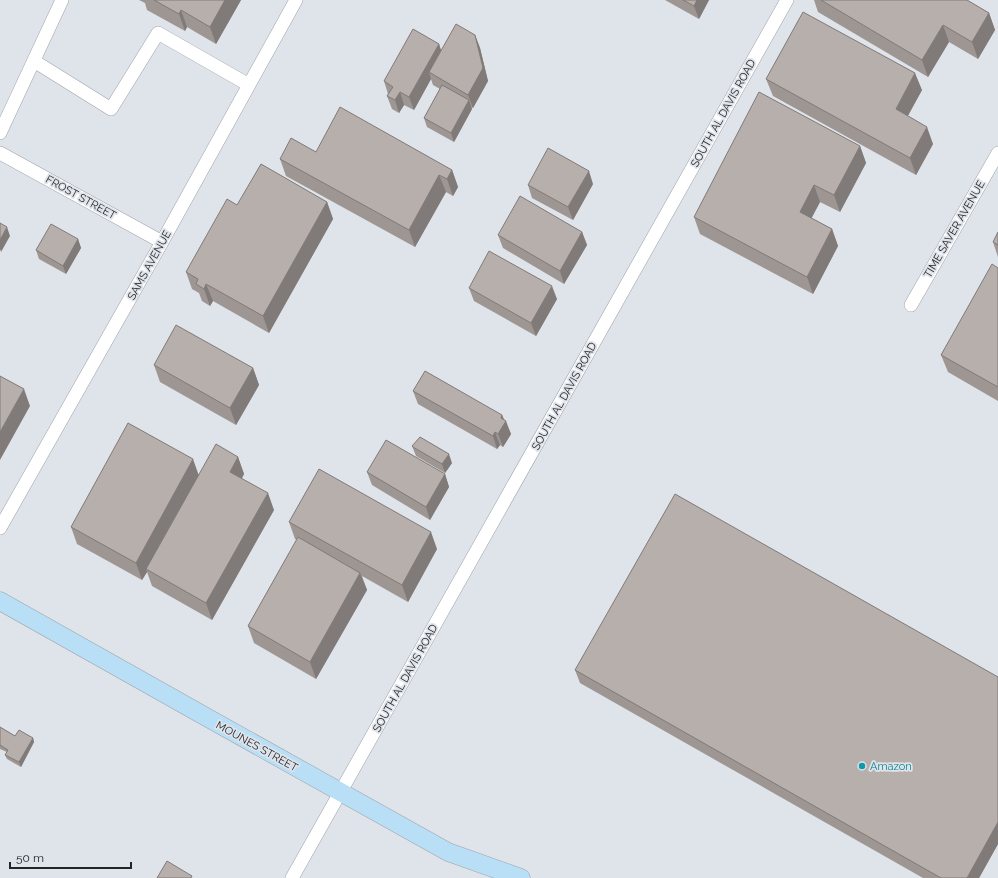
<svg xmlns="http://www.w3.org/2000/svg" width="998" height="878" viewBox="0 0 998 878" font-family="Raleway,sans-serif">
  <rect width="100%" height="100%" fill="#dfe3ea"/>
  <g fill="none" stroke-linecap="round" stroke-linejoin="round">
    <defs>
      <path id="street" d="M34,61L111,109L158,33L249,85
        M0,133L62,0
        M0,153L162,242
        M911,305L998,153
        M0,528L162,242L296,0
        M292,878L787,0"/>
      <path id="secondary" d="M0,601L208,718L448,852L521,878"/>
    </defs>
    <use href="#street" stroke="#a0a3aa" stroke-width="14"/>
    <use href="#secondary" stroke="#a0a3aa" stroke-width="19"/>
    <use href="#street" stroke="#fff" stroke-width="13"/>
    <use href="#secondary" stroke="#b8dff5" stroke-width="18"/>
  </g>
  <path fill="#9d9693" d="M139,0H241L216,44L187,27L185,31L147,10L145,3Z
    M665,0H709L699,19Z
    M814,0H967L989,13L995,30L978,59L949,42L928,77L818,12Z
    M475,35L480,48L488,81L473,108L471,107L472,109L454,142L427,127L424,118L440,89L433,85L431,79L414,110L404,105L399,113L392,109L387,96L388,94L384,81L439,44L441,50Z
    M766,79L922,90L908,116L933,144L916,175L773,96Z
    M860,146L866,163L840,212L820,202L811,218L832,229L838,246L813,294L700,234L694,217Z
    M316,152L452,170L458,187L453,196L446,192L415,247L286,176L280,159Z
    M593,184L573,220L532,198L528,185Z
    M327,202L333,219L269,333L213,301L210,306L202,301L199,293L192,289L186,272L237,205Z
    M582,232L587,245L564,284L503,248L498,235Z
    M998,232V257L993,242Z
    M78,239L81,248L66,274L39,259L36,250Z
    M998,268V401L948,372L941,355Z
    M469,288L557,299L536,336L474,301Z
    M154,365L253,368L259,385L236,425L160,382Z
    M413,391L502,415L511,434L503,447L500,445L497,449L418,404Z
    M412,446L452,463L445,473L416,456Z
    M238,457L244,474L242,478L274,510L212,620L152,586L147,572L142,580L77,544L71,527L199,474Z
    M367,472L445,474L449,487L430,520L372,485Z
    M289,522L437,549L408,602L362,576L367,590L316,679L254,643L248,626L297,540L295,539Z
    M575,670L998,677V844L979,878H923L580,683Z
    M0,727L15,736L33,738L34,742L21,767L7,759L5,755L7,752L0,749Z"/>
  <path fill="#807a78" d="M225,0H241L216,44L210,27Z
    M697,0H709L699,19L694,6Z
    M181,10L187,27L185,31L179,14Z
    M989,13L995,30L978,59L972,42Z
    M943,25L949,42L928,77L922,60Z
    M475,35L480,48L488,81L473,108L468,95Z
    M439,44L443,57L429,72L431,79L414,110L409,97Z
    M915,73L922,90L902,126L896,109Z
    M400,92L404,105L399,113L395,100Z
    M469,100L472,109L454,142L451,133Z
    M927,127L933,144L916,175L910,158Z
    M860,146L866,163L840,212L834,195Z
    M452,170L458,187L453,196L447,179Z
    M589,171L593,184L573,220L568,207Z
    M439,175L446,192L415,247L409,230Z
    M814,185L820,202L806,229L800,212Z
    M327,202L333,219L269,333L263,316Z
    M7,227L10,236L1,252L0,249V240Z
    M832,229L838,246L813,294L807,277Z
    M582,232L587,245L564,284L560,271Z
    M78,239L81,248L66,274L63,266Z
    M206,284L213,301L210,306L204,289Z
    M552,286L557,299L536,336L531,323Z
    M253,368L259,385L236,425L230,408Z
    M24,389L30,406L0,460V432Z
    M502,415L505,422L506,421L511,434L503,447L498,434L501,418Z
    M495,432L500,445L497,449L493,436Z
    M449,454L452,463L445,473L442,464Z
    M238,457L244,474L236,489L230,472Z
    M193,459L199,476L146,569L147,572L142,580L136,563Z
    M445,474L449,487L430,520L426,507Z
    M268,493L274,510L212,620L206,603Z
    M431,532L437,549L408,602L402,585Z
    M360,573L367,590L316,679L310,662Z
    M33,738L34,742L21,767L19,762Z
    M998,822V844L979,878H967Z"/>
  <path fill="#b7afab" stroke="#807a78" d="M154,0H225L210,27L181,10L179,14Z
    M683,0H697L694,6Z
    M821,0H967L989,13L972,42L943,25L922,60Z
    M803,12L915,73L896,109L927,127L910,158L766,79Z
    M456,24L475,35L483,68L468,95L429,72Z
    M413,29L439,44L409,97L400,92L395,100L387,96L393,87L384,81Z
    M442,85L469,100L451,133L424,118Z
    M759,92L860,146L834,195L814,185L800,212L832,229L807,277L694,217Z
    M340,107L452,170L447,179L439,175L409,230L280,159L291,138L316,152Z
    M548,148L589,171L568,207L528,185Z
    M261,164L327,202L263,316L206,284L204,289L196,284L198,279L186,272L227,199L237,205Z
    M520,196L582,232L560,271L498,235Z
    M0,223L7,227L0,240Z
    M51,224L78,239L63,266L36,250Z
    M998,232V245L993,242Z
    M489,251L552,286L531,323L469,288Z
    M992,264L998,268V387L941,355Z
    M176,325L253,368L230,408L154,365Z
    M425,371L502,415L501,418L506,421L498,434L495,432L493,436L413,391Z
    M0,376L24,389L0,432Z
    M128,423L193,459L136,563L71,527Z
    M420,437L449,454L442,464L413,447L412,446Z
    M386,440L445,474L426,507L367,472Z
    M216,444L238,457L230,472L268,493L206,603L146,569Z
    M319,469L431,532L402,585L289,522Z
    M675,494L998,677V822L967,878H941L575,670Z
    M298,537L360,573L310,662L248,626Z
    M0,727L15,736L19,730L33,738L19,762L5,755L8,750L0,745Z
    M167,861L192,876L191,878H157Z"/>
  <circle fill="#0f9aa8" stroke="#dfe3ea" stroke-width="1.5" cx="862" cy="766" r="4"/>
  <g text-anchor="middle" stroke-width="3.5" stroke-linejoin="round" paint-order="stroke">
    <g font-size="11" fill="#222426" stroke="#dfe3ea">
      <text transform="translate(723 113) rotate(-61)" y="4">SOUTH AL DAVIS ROAD</text>
      <text transform="translate(81 197) rotate(29)" y="4">FROST STREET</text>
      <text transform="translate(954 229) rotate(-60)" y="4">TIME SAVER AVENUE</text>
      <text transform="translate(149 265) rotate(-61)" y="4">SAMS AVENUE</text>
      <text transform="translate(564 396) rotate(-61)" y="4">SOUTH AL DAVIS ROAD</text>
      <text transform="translate(405 678) rotate(-61)" y="4">SOUTH AL DAVIS ROAD</text>
      <text transform="translate(257 746) rotate(29)" y="4">MOUNES STREET</text>
    </g>
    <g font-size="11" fill="#0d838f" stroke="#dfe3ea" text-anchor="start">
      <text x="870" y="770">Amazon</text>
    </g>
  </g>
  <path d="M10 862v6h121v-6" fill="none" stroke="#222426" stroke-width="2"/>
  <text x="16" y="862" font-size="12" fill="#222426" stroke="#dfe3ea" stroke-width="3" paint-order="stroke">50 m</text>
</svg>
